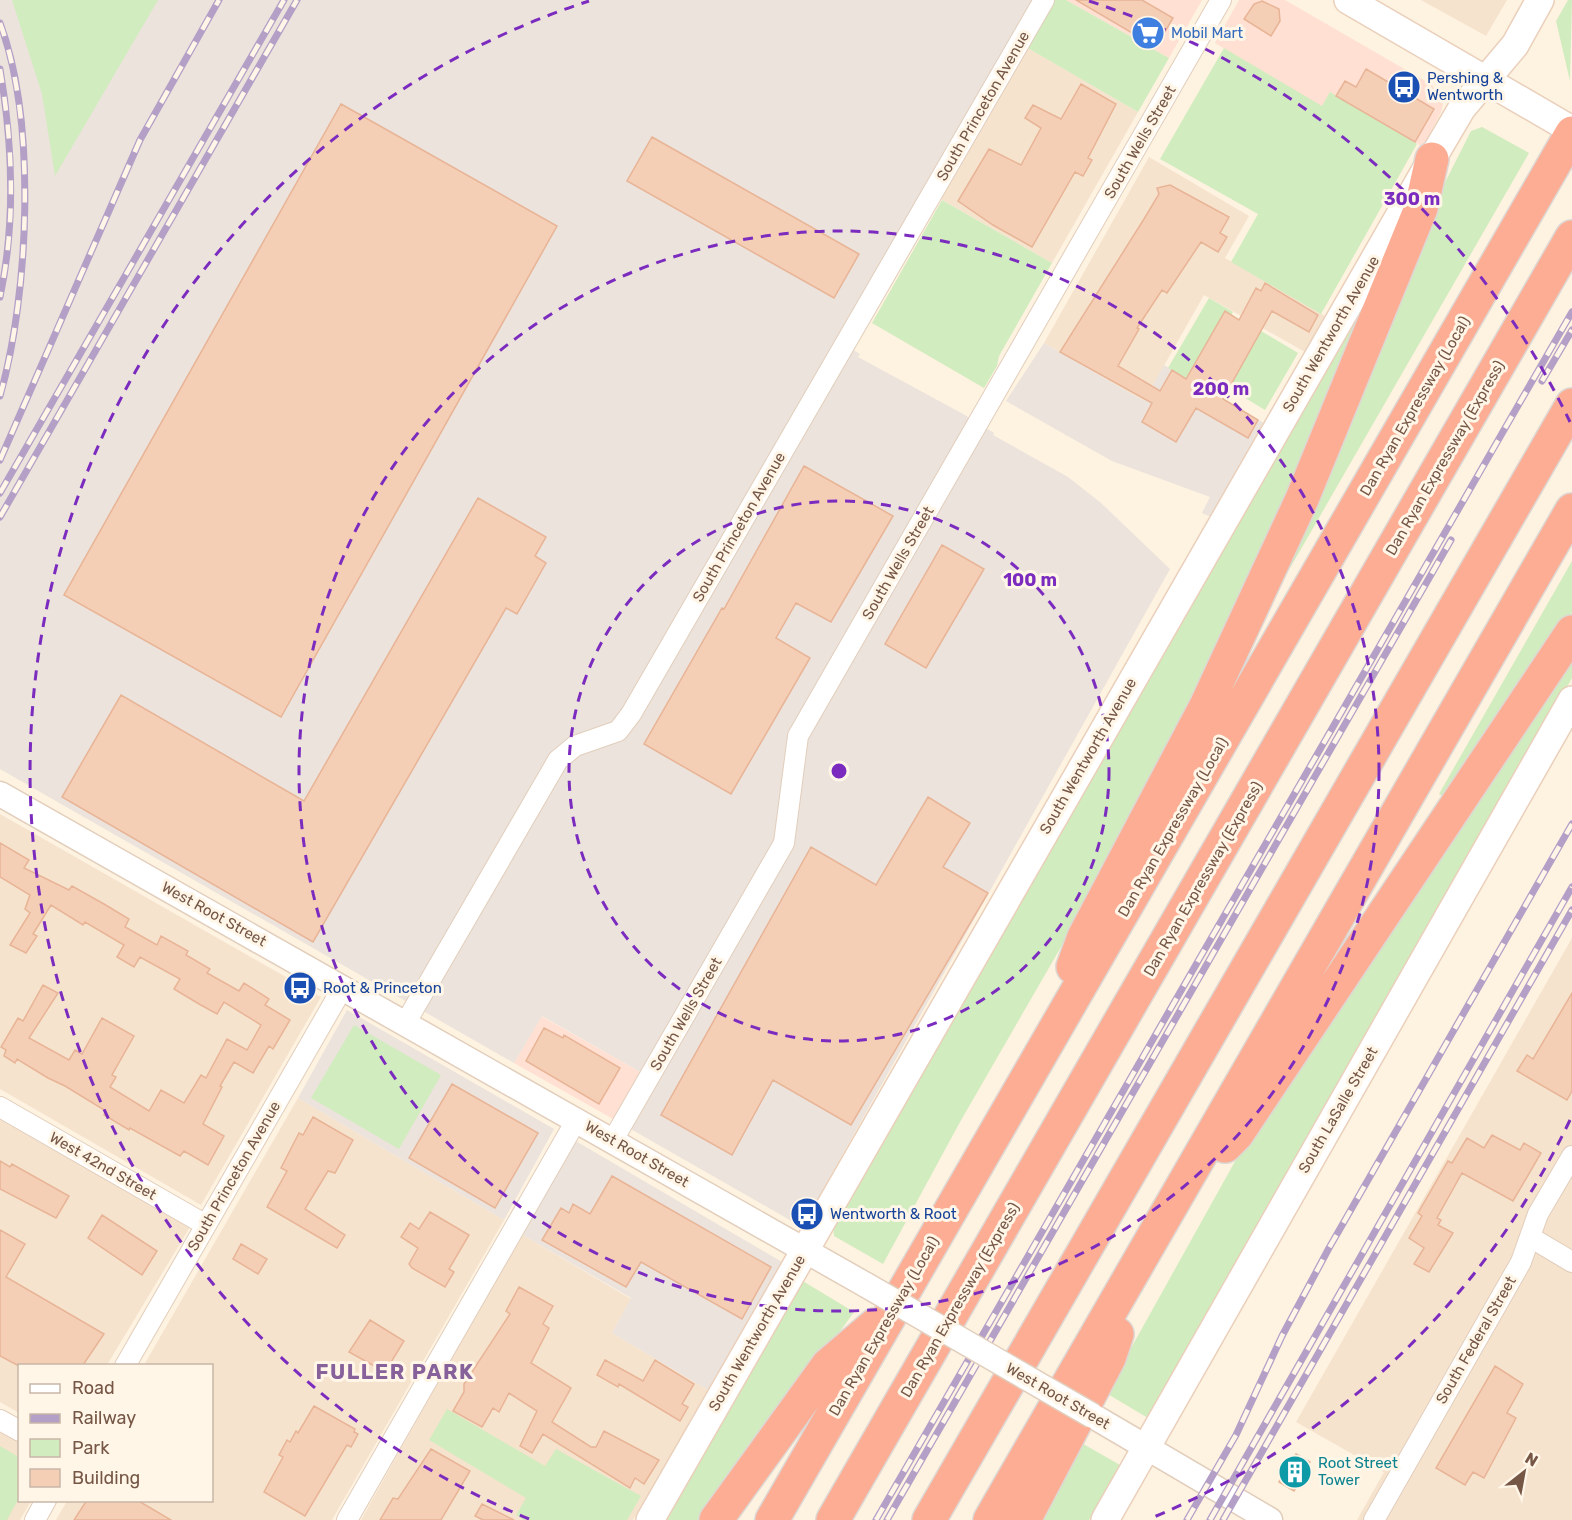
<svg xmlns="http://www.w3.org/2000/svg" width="1572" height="1520" viewBox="0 0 1572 1520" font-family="Rubik,sans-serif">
  <rect width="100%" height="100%" fill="#fef2e0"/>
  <path fill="#f6e3ce" d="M1421,0H1507L1486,36Z
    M1019,43L1138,112L1052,263L932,194Z
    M1149,157L1249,216L1225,258L1325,316L1305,352L1204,295L1144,401L1044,343Z
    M0,814L321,997L201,1205L0,1089Z
    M1572,938V1520H1357L1384,1472L1296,1422Z
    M298,1098L504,1220L332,1520H56L67,1501L212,1500V1366L144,1365Z
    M0,1120L190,1227L107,1365L20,1366L19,1413L0,1402Z
    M521,1234L631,1299L612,1333L708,1390L633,1520H361Z
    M0,1430L19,1441L20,1500L31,1501L20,1520H0Z"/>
  <path fill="#ffe0d3" d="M1066,0H1202L1169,58Z
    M1239,0H1285L1432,85L1443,104L1441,112L1423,147L1330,93L1322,107L1215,43Z
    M541,1016L649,1077L622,1124L514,1063Z"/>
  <path fill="#ece3dc" d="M0,0H1045L843,344L860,354L858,357L963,414L994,433L993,435L1068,477L1101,503L1170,569L802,1227L622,1124L649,1077L542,1016L514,1063L0,769Z
    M1044,343L1144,401L1164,365L1264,423L1211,517L1202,513L1210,497L1112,461L1006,401Z
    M347,1010L554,1129L504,1220L298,1098Z
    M574,1140L782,1262L708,1390L612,1333L631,1298L521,1234Z"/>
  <path fill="#d1ecbe" d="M12,0H158L55,176L42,94Z
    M1044,0H1066L1169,58L1138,112L1019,43Z
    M1568,0H1572L1570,81L1556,21Z
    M1224,48L1322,106L1330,92L1417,144L1321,314L1231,262L1258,214L1160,159Z
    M1482,127L1529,153L1282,582L1296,541L1427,218L1471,131Z
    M942,200L1052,263L999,356L997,366L984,388L872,323Z
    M1209,298L1233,312L1231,315L1225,312L1186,378L1168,368Z
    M1357,315L1363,318L1286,505L1136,817L960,1122L883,1264L834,1236L833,1226Z
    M1261,331L1298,353L1265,410L1229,388Z
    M1572,561V613L1447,798L1439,794Z
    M1572,650V678L1148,1418L1106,1393L1238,1156L1362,967L1409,907L1450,830Z
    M354,1025L441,1075L399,1149L311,1098Z
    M801,1280L854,1312L704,1520H665Z
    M447,1409L545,1466L556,1449L641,1496L627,1520H524L516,1515L526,1498L429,1440Z
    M1078,1441L1120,1465L1089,1520H1035Z
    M0,1446L19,1457V1498L7,1520H0Z"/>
  <path fill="#f5ceb6" stroke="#e8b496" stroke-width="1.5" d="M1076,0H1142L1173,18L1156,47Z
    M1262,1L1279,9L1280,21L1271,36L1244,19L1254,4Z
    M1366,69L1434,109L1415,142L1336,96L1345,81L1356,87Z
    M1081,84L1116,104L1088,158L1092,160L1083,176L1075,172L1032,247L993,225L958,201L989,149L1021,165L1041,128L1025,118L1033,105L1061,119Z
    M341,104L557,226L281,717L64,595Z
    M652,137L859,254L834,298L627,181Z
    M1170,185L1229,217L1220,233L1227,237L1218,252L1201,242L1167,293L1162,290L1137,328L1139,329L1118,366L1160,391L1172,370L1186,379L1225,311L1239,320L1256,288L1261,291L1265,283L1318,315L1309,332L1272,311L1223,399L1258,420L1248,438L1196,408L1176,442L1142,422L1152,403L1060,352L1144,219L1159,194L1157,188Z
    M804,466L893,516L831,622L796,603L776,638L810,658L731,794L644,744L722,608L724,609Z
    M478,498L546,537L535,556L546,563L517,614L506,608L313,942L62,797L121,695L304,801Z
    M942,545L984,569L926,668L885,644Z
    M928,797L970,823L943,867L988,893L851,1125L773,1080L732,1155L661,1115L811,847L876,885Z
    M0,843L29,860L24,868L69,890L72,886L104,904L129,919L125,927L157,945L161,936L188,951L186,955L210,969L207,973L239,991L244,983L269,999L265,1005L290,1020L273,1049L269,1046L253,1073L234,1062L220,1086L222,1087L203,1124L224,1136L208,1165L184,1151L180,1156L130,1128L129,1130L104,1115L106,1111L65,1086L48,1078L17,1059L15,1063L4,1056L6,1050L1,1047L18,1018L23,1021L43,985L58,993L29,1038L69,1060L75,1050L82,1054L102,1018L134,1036L112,1075L116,1077L110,1087L149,1111L161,1090L184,1103L201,1075L206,1078L227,1039L247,1050L261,1025L224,1002L217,1014L199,1004L174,989L180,979L140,957L134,967L117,957L124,945L85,922L83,925L51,905L33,934L37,936L26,953L10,945L30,913L25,909L30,895L0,877Z
    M1572,993V1091L1567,1100L1517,1071L1527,1055L1533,1059Z
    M544,1028L563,1038L564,1035L620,1068L599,1104L526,1061Z
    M452,1084L538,1133L495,1208L409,1158Z
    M313,1117L353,1140L335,1173L328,1171L305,1209L345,1235L337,1248L267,1207L287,1171L281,1168L299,1133L303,1135Z
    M1492,1135L1520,1150L1524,1143L1541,1153L1513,1201L1462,1173L1437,1218L1441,1220L1438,1225L1453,1233L1429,1272L1414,1264L1424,1248L1409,1238L1422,1216L1418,1213L1448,1161L1452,1163L1467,1138L1484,1148Z
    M0,1161L10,1167L12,1164L69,1196L56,1218L0,1189Z
    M612,1176L771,1267L742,1319L641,1262L626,1287L542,1240L561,1208L569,1213L573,1204L590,1214Z
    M430,1212L469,1235L449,1269L454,1272L445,1287L412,1268L409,1264L418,1248L401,1237L410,1223L419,1229Z
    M102,1215L157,1251L142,1275L88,1238Z
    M0,1230L25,1244L6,1277L104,1334L83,1365H17L0,1356Z
    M241,1244L267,1259L258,1274L233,1259Z
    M519,1287L553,1306L543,1324L549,1328L531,1363L571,1388L552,1422L591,1447H596L604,1431L659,1460L644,1484L635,1478L630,1488L543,1434L532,1453L520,1446L537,1411L509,1393L499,1412L493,1408L482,1427L453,1411L464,1392V1384L510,1314L506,1311Z
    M370,1320L404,1341L385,1372L349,1352Z
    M605,1360L643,1381L655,1360L694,1384L682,1404L688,1407L680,1421L619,1384L618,1387L597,1375Z
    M1495,1366L1523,1384L1507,1413L1516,1418L1484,1478L1473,1472L1465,1485L1436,1468Z
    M314,1406L355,1429L354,1432L358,1434L351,1447L347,1445L305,1516L264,1492L283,1457L279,1455L287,1440L290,1442L296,1431L298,1433Z
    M431,1449L470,1471L441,1520H380L393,1498L398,1499Z
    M1296,1454L1310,1462L1294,1491L1279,1482Z
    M87,1500H137L171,1520H74Z
    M482,1504L514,1520H483L475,1516Z"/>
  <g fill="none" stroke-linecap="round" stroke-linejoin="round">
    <defs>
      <path id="minor" d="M406,1022L558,760L575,746L618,731L631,714L1044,0
        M0,1107L206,1225
        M613,1140L784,843L798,736L1221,0
        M1530,1237L1572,1262
        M125,1366L343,987
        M0,1420L20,1431
        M35,1520L46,1500
        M347,1520L577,1119
        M1374,1520L1521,1262L1538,1214L1572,1156"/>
      <path id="tertiary" d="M0,794L866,1285
        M1093,1416L1270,1520"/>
      <path id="secondary" d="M1348,0L1572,130
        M650,1520L1432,159L1462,108L1515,45L1540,0
        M1105,1520L1572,700"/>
      <path id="motorway" d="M1073,967L1084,937L1206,706L1302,499L1421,208L1432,159
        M1225,1146L1237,1134L1572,632
        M716,1520L828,1365L875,1325
        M772,1520L1572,133
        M833,1520L1572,237
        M929,1520L1572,405
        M990,1520L1572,510
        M1024,1520L1109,1358L1117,1334"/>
    </defs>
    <use href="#minor" stroke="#e2cebc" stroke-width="22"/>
    <use href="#tertiary" stroke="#e2cebc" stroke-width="27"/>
    <use href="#secondary" stroke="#ead0bb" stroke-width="30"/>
    <use href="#motorway" stroke="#ded7d3" stroke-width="36"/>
    <use href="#minor" stroke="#fff" stroke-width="20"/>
    <use href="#tertiary" stroke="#fff" stroke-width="24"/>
    <use href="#secondary" stroke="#fff" stroke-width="27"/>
    <use href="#motorway" stroke="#fcad93" stroke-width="33"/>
    <defs>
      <path id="rail" d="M0,23C37,123 29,294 0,396
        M0,69C13,146 16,221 0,297
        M1542,381L1572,330
        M0,460L140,140L219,0
        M0,493L284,0
        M0,517L297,0
        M876,1520L1572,312
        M887,1520L1451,540
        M1187,1520L1236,1435L1282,1336L1329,1248L1572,824
        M1210,1520L1572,887
        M1223,1520L1572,910"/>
    </defs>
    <use href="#rail" stroke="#b49fc7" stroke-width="7"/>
    <use href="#rail" stroke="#fff6e8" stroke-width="4.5" stroke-dasharray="14" stroke-linecap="butt"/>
    <defs>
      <path id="tertiary-bridge" d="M866,1285L1093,1416"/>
    </defs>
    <use href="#tertiary-bridge" stroke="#e2cebc" stroke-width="27" stroke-linecap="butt"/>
    <use href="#tertiary-bridge" stroke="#fff" stroke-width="24"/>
  </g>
  <g fill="none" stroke="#7b2cbf" stroke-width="3" stroke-dasharray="10 8">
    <circle cx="839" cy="771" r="270"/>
    <circle cx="839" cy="771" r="540"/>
    <path d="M1570 1120A810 810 0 0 1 1149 1519M529 1519A810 810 0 0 1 589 1M1089 1A810 810 0 0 1 1570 422"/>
  </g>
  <defs>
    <symbol id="supermarket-disc" viewBox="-11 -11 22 22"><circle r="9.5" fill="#3f7fe0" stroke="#fff6e8"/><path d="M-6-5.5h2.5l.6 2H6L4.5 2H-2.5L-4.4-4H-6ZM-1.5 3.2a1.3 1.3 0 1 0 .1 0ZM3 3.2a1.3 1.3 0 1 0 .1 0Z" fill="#fff"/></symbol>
    <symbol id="bus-disc" viewBox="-11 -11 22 22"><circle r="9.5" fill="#1a4fb4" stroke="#fff6e8"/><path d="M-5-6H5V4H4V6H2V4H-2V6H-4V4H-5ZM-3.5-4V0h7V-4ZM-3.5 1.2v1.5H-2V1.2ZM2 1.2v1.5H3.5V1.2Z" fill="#fff"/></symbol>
    <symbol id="building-disc" viewBox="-11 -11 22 22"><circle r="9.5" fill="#0f9aa8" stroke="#fff6e8"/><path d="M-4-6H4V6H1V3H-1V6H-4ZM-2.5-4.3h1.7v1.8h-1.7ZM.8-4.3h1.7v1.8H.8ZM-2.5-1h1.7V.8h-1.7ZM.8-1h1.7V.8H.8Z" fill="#fff"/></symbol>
  </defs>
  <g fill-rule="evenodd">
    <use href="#supermarket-disc" x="1129" y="14" width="38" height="38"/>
    <use href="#bus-disc" x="1385" y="68" width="38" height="38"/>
    <use href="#bus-disc" x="281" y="969" width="38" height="38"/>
    <use href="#bus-disc" x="788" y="1195" width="38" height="38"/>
    <use href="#building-disc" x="1276" y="1453" width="38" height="38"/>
  </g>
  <g text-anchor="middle" stroke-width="6" stroke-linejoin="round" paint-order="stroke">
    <g font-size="15" fill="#366cbe" stroke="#fff6e8" text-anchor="start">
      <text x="1171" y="38">Mobil Mart</text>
    </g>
    <g font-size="15" fill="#164399" stroke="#fff6e8" text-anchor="start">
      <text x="1427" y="83">Pershing &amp;<tspan x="1427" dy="17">Wentworth</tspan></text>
      <text x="323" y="993">Root &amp; Princeton</text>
      <text x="830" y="1219">Wentworth &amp; Root</text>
    </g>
    <g font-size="15" fill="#765746" stroke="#fff6e8">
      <text transform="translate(983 106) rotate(-60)" y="5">South Princeton Avenue</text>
      <text transform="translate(1140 142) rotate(-60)" y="5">South Wells Street</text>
      <text transform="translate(1331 334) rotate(-60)" y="5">South Wentworth Avenue</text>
      <text transform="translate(1415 406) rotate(-60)" y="5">Dan Ryan Expressway (Local)</text>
      <text transform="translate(1445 458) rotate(-60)" y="5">Dan Ryan Expressway (Express)</text>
      <text transform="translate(739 527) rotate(-60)" y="5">South Princeton Avenue</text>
      <text transform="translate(898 563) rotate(-60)" y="5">South Wells Street</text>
      <text transform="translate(1088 756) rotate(-60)" y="5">South Wentworth Avenue</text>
      <text transform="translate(1173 827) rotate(-60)" y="5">Dan Ryan Expressway (Local)</text>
      <text transform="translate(1203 879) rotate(-60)" y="5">Dan Ryan Expressway (Express)</text>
      <text transform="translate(214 914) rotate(29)" y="5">West Root Street</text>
      <text transform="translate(686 1014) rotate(-60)" y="5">South Wells Street</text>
      <text transform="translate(1338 1110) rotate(-60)" y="5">South LaSalle Street</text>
      <text transform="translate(637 1154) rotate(30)" y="5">West Root Street</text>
      <text transform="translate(103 1166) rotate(30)" y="5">West 42nd Street</text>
      <text transform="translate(234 1176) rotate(-60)" y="5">South Princeton Avenue</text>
      <text transform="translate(960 1300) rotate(-60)" y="5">Dan Ryan Expressway (Express)</text>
      <text transform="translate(884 1326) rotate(-60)" y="5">Dan Ryan Expressway (Local)</text>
      <text transform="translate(757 1333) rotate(-60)" y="5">South Wentworth Avenue</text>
      <text transform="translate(1476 1340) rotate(-60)" y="5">South Federal Street</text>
      <text transform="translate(1058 1396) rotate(30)" y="5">West Root Street</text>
    </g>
    <g font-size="15" fill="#0d838f" stroke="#fff6e8" text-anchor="start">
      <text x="1318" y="1468">Root Street<tspan x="1318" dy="17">Tower</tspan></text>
    </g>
    <g font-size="21" font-weight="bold" letter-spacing="1.5" fill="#86619a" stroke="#fff6e8">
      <text x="395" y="1379">FULLER PARK</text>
    </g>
  </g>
  <circle cx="839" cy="771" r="9" fill="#7b2cbf" stroke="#fff6e8" stroke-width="3"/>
  <g font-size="18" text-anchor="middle" font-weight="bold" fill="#7b2cbf" stroke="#fff6e8" stroke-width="6" stroke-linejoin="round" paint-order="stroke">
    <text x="1412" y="205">300 m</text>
    <text x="1221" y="395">200 m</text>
    <text x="1030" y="586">100 m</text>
  </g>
  <rect x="18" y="1364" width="195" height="138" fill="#fff6e8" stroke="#c8b6a7" stroke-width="1.5"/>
  <rect x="30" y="1384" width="30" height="9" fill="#ffffff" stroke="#c8b6a7" stroke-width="1.5"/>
  <text x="72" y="1394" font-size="18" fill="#765746">Road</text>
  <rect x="30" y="1414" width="30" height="9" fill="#b49fc7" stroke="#c8b6a7" stroke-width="1.5"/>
  <text x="72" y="1424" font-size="18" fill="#765746">Railway</text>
  <rect x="30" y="1439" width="30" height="18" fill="#d1ecbe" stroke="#c8b6a7" stroke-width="1.5"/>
  <text x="72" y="1454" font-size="18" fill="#765746">Park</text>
  <rect x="30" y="1469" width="30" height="18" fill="#f5ceb6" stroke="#c8b6a7" stroke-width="1.5"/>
  <text x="72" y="1484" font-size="18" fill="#765746">Building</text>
  <g transform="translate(1524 1472) rotate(31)" stroke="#fff6e8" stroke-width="4.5" paint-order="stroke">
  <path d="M0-4.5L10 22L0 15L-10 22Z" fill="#765746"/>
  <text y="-9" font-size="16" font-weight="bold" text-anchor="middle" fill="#765746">N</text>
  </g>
</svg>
